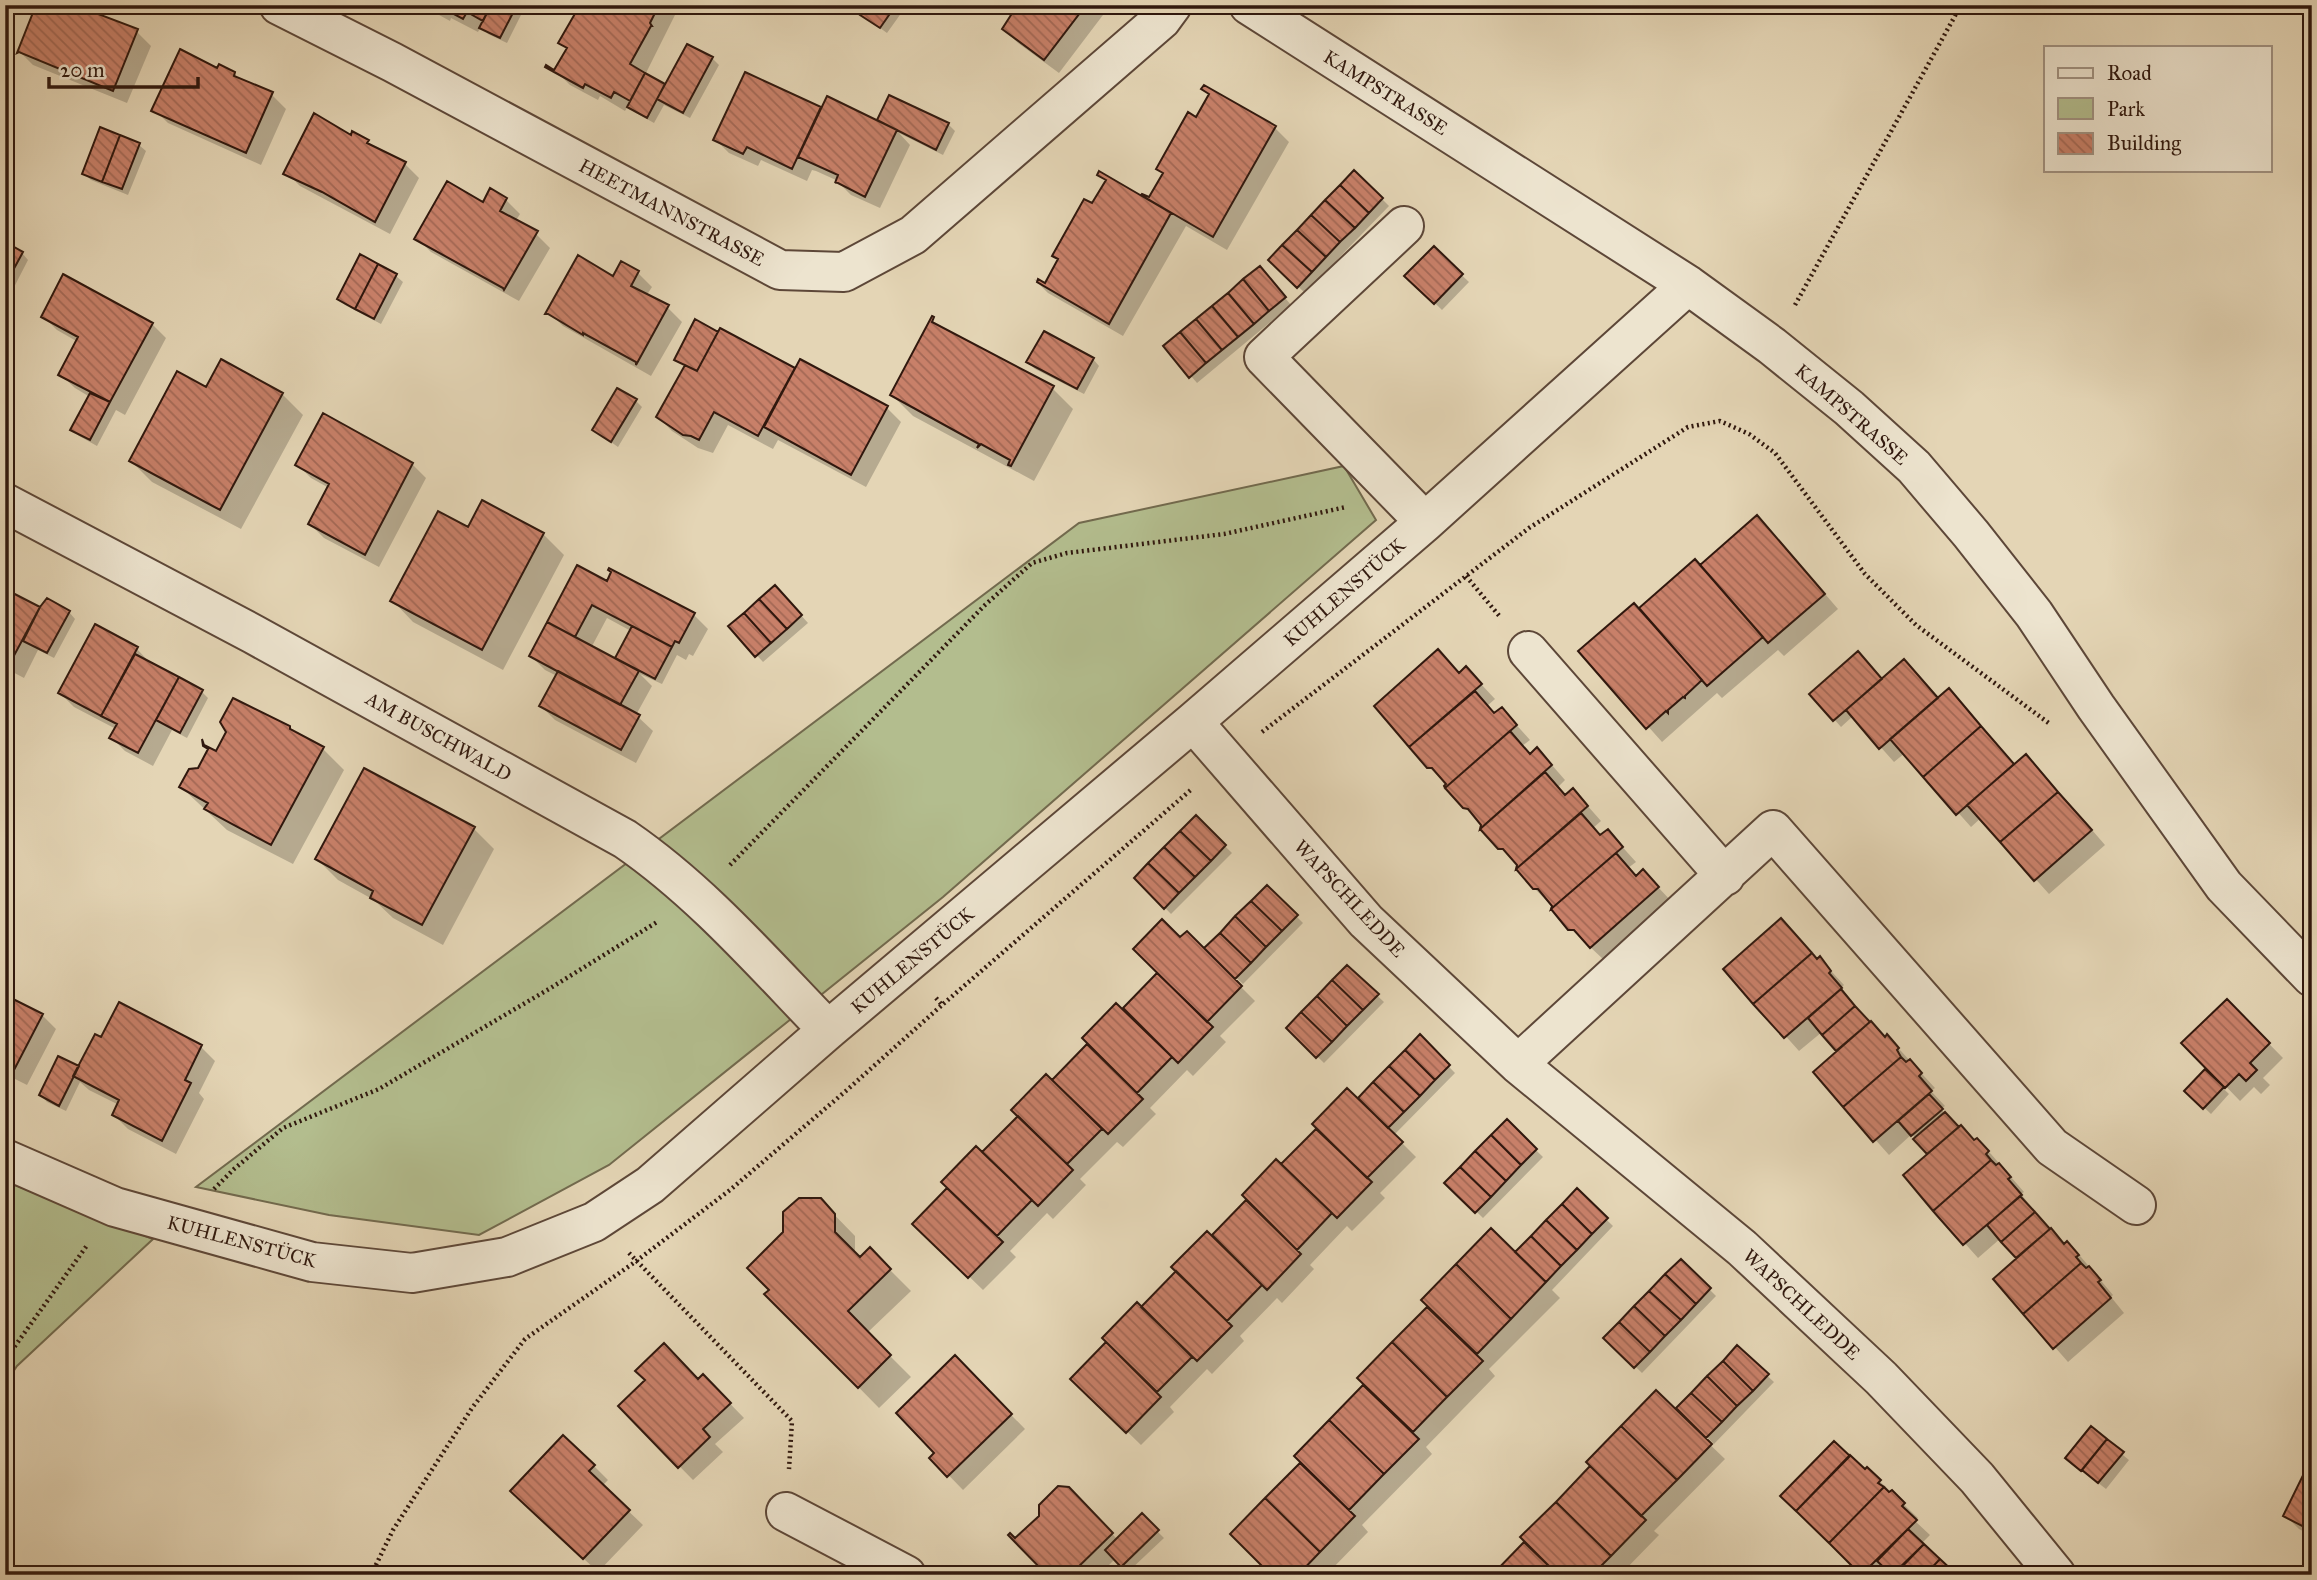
<svg xmlns="http://www.w3.org/2000/svg" width="2317" height="1580" viewBox="0 0 2317 1580" font-family="'IM FELL Great Primer',serif">
  <defs>
    <pattern id="building-back-hatch" width="6" height="6" patternUnits="userSpaceOnUse" patternTransform="scale(1.75)"><rect width="6" height="6" fill="#c88069"/><path d="M-1 5l2 2M0 0l6 6M5-1l2 2" fill="none" stroke="#a36855"/></pattern>
  </defs>
  <rect width="100%" height="100%" fill="#e4d5b5"/>
  <filter id="stains"><feTurbulence type="fractalNoise" baseFrequency=".00286" numOctaves="4"/><feColorMatrix values="0 0 0 0 .2 0 0 0 0 .09 0 0 0 0 .02 0 0 0 .5 -.17"/></filter>
  <radialGradient id="worn" r=".72"><stop offset=".6" stop-color="#630" stop-opacity="0"/><stop offset="1" stop-color="#630" stop-opacity=".3"/></radialGradient>
  <path fill="#b3bd8e" stroke="#726a4e" stroke-width="2" d="M1344,466L1376,520L943,897L609,1165L479,1235L329,1215L196,1187L1079,523Z
    M5,1181L153,1239L17,1366L5,1384Z"/>
  <path fill="#0003" fill-rule="evenodd" d="M421,5H517L523,11L507,43L488,34L481,26L478,32L451,18L450,21Z
    M582,5H674L678,9L645,75L666,86L712,58L719,65L690,118L664,105L654,123L636,113L628,106L625,111L600,96L598,100L570,85L556,71L568,49L561,43Z
    M869,5H907L887,33L862,15Z
    M998,5H1093L1103,15L1059,73L1018,43L1004,29L1012,17Z
    M82,10L98,12L105,19L137,32L151,46L127,103L33,65L19,51Z
    M218,70L234,74L242,81L272,95L286,109L261,165L168,123L154,109Z
    M822,109L885,126L879,120L948,124L955,131L943,155L899,133L910,145L880,208L851,195L836,180L816,171L812,170L807,181L761,160L758,166L729,153L715,139Z
    M1197,120L1275,128L1289,142L1227,250L1186,226L1123,336L1048,293L1034,279L1046,285L1060,261L1054,255L1093,206L1107,182L1099,175L1141,198L1143,196L1149,199L1164,175L1158,169Z
    M352,137L368,142L376,150L405,164L419,178L390,234L300,186L286,172Z
    M139,145L146,151L128,195L91,180L84,174Z
    M1355,172L1389,206L1305,293L1270,260Z
    M506,200L520,214L515,222L536,234L550,248L519,301L431,252L417,238L483,204Z
    M5,244L22,253L28,260L9,297L5,295Z
    M1434,249L1469,282L1442,310L1407,276Z
    M638,273L652,287L646,296L668,308L682,322L651,376L563,326L549,312L614,279Z
    M1266,275L1291,305L1197,383L1191,376Z
    M396,276L403,282L381,324L345,305L339,299Z
    M43,316L152,324L166,338L125,415L116,410L97,446L79,436L73,430L90,397L75,388L60,374L78,342L57,330Z
    M721,330L796,370L801,361L887,408L901,422L866,487L778,440L773,449L728,425L713,453L698,448L672,431L658,417L686,367L676,359L719,334Z
    M1093,359L1099,366L1084,394L1035,369L1028,362Z
    M1052,388L1073,409L1034,481L913,416L892,395Z
    M282,394L303,415L241,529L152,482L131,461Z
    M636,401L642,407L618,447L594,430Z
    M323,416L412,464L426,478L379,567L324,538L310,524L329,488L311,478L297,464Z
    M469,529L543,534L564,555L503,670L413,622L393,601Z
    M1771,531L1838,609L1784,656L1778,650L1722,698L1717,693L1662,742L1581,651L1639,610L1695,562L1700,567Z
    M608,583L694,615L708,629L693,656L689,654L686,660L677,655L662,684L640,674L652,686L636,715L653,731L636,763L555,720L541,706L557,676L545,670L531,656ZM607,618L631,631L615,660L591,648Z
    M5,591L40,610L69,612L75,619L54,658L38,650L24,678L5,668Z
    M782,594L808,623L763,662L731,627Z
    M95,626L137,649L151,664L202,692L208,698L187,738L172,730L153,766L125,751L111,737L116,729L74,707L60,693Z
    M1460,674L1480,683L1495,699L1487,706L1495,715L1502,709L1530,740L1522,746L1531,756L1551,764L1565,780L1558,787L1566,796L1586,804L1601,821L1593,828L1601,837L1608,831L1636,862L1628,868L1637,877L1657,886L1672,902L1605,961L1570,928L1552,903H1549L1534,888L1517,868L1519,866L1517,862H1514L1482,828L1483,824L1464,807L1446,781H1443L1428,766L1376,706Z
    M1883,681L1939,700L1963,705L2015,765L2040,770L2105,845L2049,894L1981,818L1971,827L1905,753L1894,762L1853,716L1841,727L1812,694Z
    M228,732L294,733L323,749L344,770L293,864L227,830L181,787L217,753Z
    M1196,818L1232,853L1171,914L1136,878Z
    M474,829L494,849L443,945L393,918L374,900L338,880L317,859Z
    M1267,887L1303,923L1243,984L1223,965L1221,967L1255,1001L1220,1036L1226,1042L1193,1076L1187,1070L1150,1108L1156,1114L1123,1147L1117,1142L1080,1179L1086,1185L1053,1219L1047,1213L1010,1251L1016,1257L983,1290L915,1224L1160,973L1180,940L1204,951Z
    M1820,959L1844,985L1841,988L1871,1024L1901,1051L1935,1088L1931,1091L1945,1106L1941,1109L1948,1117L1991,1154L2024,1192L2021,1194L2034,1210L2032,1211L2065,1245L2067,1243L2081,1257L2113,1295L2111,1297L2124,1313L2068,1362L1995,1279L2019,1258L2001,1238L1978,1258L1905,1176L1930,1154L1916,1139L1912,1134L1889,1155L1815,1072L1839,1052L1822,1032L1799,1051L1726,969Z
    M1347,967L1384,1002L1324,1063L1288,1028Z
    M5,997L42,1015L56,1029L27,1085L5,1074Z
    M2227,1001L2283,1058L2263,1078L2270,1085L2261,1094L2254,1087L2240,1101L2184,1043Z
    M1420,1037L1455,1073L1394,1135L1416,1157L1380,1193L1385,1198L1352,1231L1347,1226L1310,1265L1314,1269L1282,1303L1277,1298L1240,1336L1244,1341L1212,1374L1207,1369L1170,1407L1174,1412L1141,1445L1073,1379L1319,1129L1358,1101Z
    M102,1040L201,1047L215,1061L199,1093L204,1099L176,1154L128,1129L114,1115L119,1105L89,1090L80,1082L66,1111L47,1102L41,1095L79,1068Z
    M2205,1071L2229,1094L2211,1114L2187,1091Z
    M1507,1122L1543,1157L1483,1218L1447,1183Z
    M1577,1191L1613,1226L1552,1290L1560,1298L1489,1369L1495,1376L1426,1447L1432,1454L1362,1525L1368,1532L1326,1575H1274L1232,1534L1302,1463L1296,1456L1366,1385L1360,1378L1429,1307L1526,1265Z
    M820,1200L855,1236V1255L860,1260L870,1250L911,1291L867,1333L911,1377L879,1408L767,1294L771,1290L785,1233Z
    M1681,1261L1716,1296L1642,1373L1606,1338Z
    M1737,1348L1774,1382L1714,1444L1678,1408Z
    M955,1358L1025,1429L963,1490L932,1458L937,1453Z
    M703,1376L744,1418L715,1444L723,1452L693,1480L620,1406L699,1381Z
    M1656,1393L1725,1459L1654,1531L1659,1535L1620,1575H1495L1527,1542L1523,1538L1593,1466Z
    M2091,1429L2129,1460L2106,1489L2074,1464Z
    M2312,1461V1536L2299,1529L2285,1515Z
    M594,1466L608,1480L602,1486L643,1525L598,1572L526,1505Z
    M1867,1469L1918,1518L1915,1521L1930,1535L1921,1544L1955,1575H1894L1892,1573L1891,1575H1863L1802,1514Z
    M1068,1489L1118,1540L1142,1516L1164,1538L1128,1572L1115,1559L1099,1575H1049Z"/>
  <path fill="url(#building-back-hatch)" stroke="#30180e" stroke-width="2" d="M36,5H75L81,8L84,5L99,11L98,14L138,29L113,91L19,52L17,53Z
    M437,5H491L483,21L467,12L463,19Z
    M491,5H517L500,38L479,28Z
    M580,5H659L650,23L652,26H651L630,64L645,73L630,101L614,92L611,98L585,84L583,88L545,67L546,65L554,70L567,48L558,43Z
    M867,5H896L880,28L860,15Z
    M998,5H1086L1044,60L1002,29L1011,15Z
    M687,44L713,57L683,113L657,99Z
    M180,49L217,68L219,64L235,72L234,76L273,92L246,153L151,111Z
    M745,72L821,107L792,169L747,147L743,154L713,140Z
    M645,73L665,84L647,118L627,107Z
    M1204,85L1276,126L1213,237L1141,195L1142,194L1149,197L1163,173L1156,169L1188,112L1196,117L1209,94L1201,89Z
    M889,95L949,123L936,150L877,120Z
    M827,96L897,130L865,197L836,182L835,183L838,175L798,157Z
    M314,113L351,135L352,131L369,140L367,143L406,162L375,222L322,192L283,174Z
    M100,127L120,135L102,182L82,174Z
    M120,135L140,143L122,189L102,182Z
    M1354,170L1383,198L1369,213L1340,185Z
    M1099,171L1171,213L1109,324L1037,282L1038,279L1045,283L1058,259L1052,256L1084,199L1092,203L1106,180L1097,175Z
    M447,181L483,202L490,188L507,198L500,211L538,231L504,290L503,288L414,239Z
    M1340,185L1369,213L1355,228L1325,200Z
    M1325,200L1355,228L1340,242L1311,215Z
    M1311,215L1340,242L1326,257L1297,230Z
    M1297,230L1326,257L1312,272L1282,245Z
    M5,242L23,252L5,285Z
    M1282,245L1312,272L1297,288L1268,260Z
    M1434,246L1463,274L1434,304L1404,276Z
    M360,254L378,264L355,309L337,299Z
    M578,255L613,276L621,261L639,271L631,286L669,305L636,365V362L583,333V335L548,314H545Z
    M378,264L397,274L374,319L355,309Z
    M1260,266L1286,297L1269,311L1243,279Z
    M63,274L153,323L110,402L58,375L78,337L41,317Z
    M1243,279L1269,311L1254,324L1228,293Z
    M1228,293L1254,324L1238,337L1212,306Z
    M1212,306L1238,337L1222,350L1196,319Z
    M932,316L934,317L932,322L1054,386L1011,466L1008,465L1010,460L981,444L977,448L979,444L890,395Z
    M695,319L718,332L697,371L674,360Z
    M1196,319L1222,350L1206,363L1180,332Z
    M720,328L795,368L758,436L714,412L699,440L691,436L683,435L656,417L685,365L697,371Z
    M1044,331L1094,358L1077,389L1026,362Z
    M1180,332L1206,363L1189,378L1163,346Z
    M221,359L283,393L220,510L129,461L177,371L206,387Z
    M800,359L888,406L851,475L764,427Z
    M617,388L637,399L611,442L592,430Z
    M90,393L110,402L90,440L70,430Z
    M323,413L413,463L365,555L308,524L329,484L295,465Z
    M482,500L544,533L482,650L390,601L438,511L468,527Z
    M1757,515L1825,594L1768,643L1700,565Z
    M1695,559L1763,637L1707,686L1639,608Z
    M577,565L607,581L611,572L608,570L609,568L695,613L679,643L675,641L672,647L592,605L575,637L547,622Z
    M775,585L802,615L787,629L759,599Z
    M5,589L40,607L9,665L5,663Z
    M47,598L70,611L47,653L23,641L40,607Z
    M759,599L787,629L771,643L744,613Z
    M1634,603L1702,680L1685,696V698L1683,697L1668,710V713L1666,711L1646,729L1578,651Z
    M744,613L771,643L755,657L728,626Z
    M547,622L639,671L620,705L529,656Z
    M95,624L138,647L101,716L58,693Z
    M632,626L672,647L655,679L615,658Z
    M1438,649L1459,673L1466,666L1482,684L1409,747L1374,706Z
    M1858,651L1882,679L1833,721L1809,694Z
    M135,654L179,677L138,753L109,738L117,724L101,716Z
    M1904,659L1938,698L1879,749L1846,710Z
    M558,671L640,715L621,750L539,706Z
    M179,677L203,690L180,733L156,720Z
    M1949,688L1981,726L1923,777L1890,739Z
    M1475,691L1494,713L1502,707L1517,725L1445,788L1444,786L1446,784L1432,768H1427L1409,747Z
    M233,698L290,726V729L324,747L271,845L204,809L208,803L179,787L189,769L198,768L208,749L203,746L202,739L204,745L216,751L226,732L220,722Z
    M1981,726L2014,764L1956,815L1923,777Z
    M1510,731L1530,754L1537,747L1552,765L1480,829L1481,825L1468,809L1463,808L1445,788Z
    M2026,754L2058,792L2000,842L1967,805Z
    M364,768L475,827L422,925L370,898L373,891L315,859Z
    M1545,772L1565,795L1573,788L1588,806L1516,869L1517,865L1503,849H1498L1480,829Z
    M2058,792L2092,830L2034,881L2000,842Z
    M1581,813L1600,835L1608,829L1623,847L1551,909L1552,906L1538,889H1533L1516,869Z
    M1196,815L1226,845L1211,861L1180,831Z
    M1180,831L1211,861L1195,877L1164,847Z
    M1164,847L1195,877L1179,893L1148,863Z
    M1616,853L1636,876L1643,869L1659,887L1590,948L1574,930H1568L1551,909Z
    M1148,863L1179,893L1164,909L1134,878Z
    M1267,885L1298,915L1282,931L1251,901Z
    M1251,901L1282,931L1266,947L1235,916Z
    M1235,916L1266,947L1251,963L1220,933Z
    M1781,918L1812,953L1753,1004L1723,969Z
    M1162,919L1180,937L1187,931L1242,986L1207,1022L1133,949Z
    M1220,933L1251,963L1235,979L1204,948Z
    M1812,953L1817,959L1820,956L1831,971L1829,973L1842,988L1784,1038L1753,1004Z
    M1347,965L1379,994L1363,1010L1332,980Z
    M1157,973L1213,1027L1178,1063L1123,1008Z
    M1332,980L1363,1010L1347,1026L1317,996Z
    M1841,989L1855,1006L1822,1035L1808,1018Z
    M5,995L43,1014L13,1072L5,1068Z
    M1317,996L1347,1026L1332,1042L1301,1012Z
    M2227,999L2270,1043L2250,1063L2257,1070L2246,1081L2239,1074L2225,1088L2181,1043Z
    M119,1002L202,1045L185,1080L191,1083L162,1141L112,1115L119,1100L73,1076L95,1034L101,1037Z
    M1116,1003L1172,1057L1137,1093L1082,1038Z
    M1855,1006L1870,1022L1836,1051L1822,1035Z
    M1301,1012L1332,1042L1316,1058L1286,1028Z
    M1871,1021L1885,1037L1887,1034L1899,1048L1897,1050L1901,1057L1843,1107L1813,1072Z
    M1420,1034L1450,1065L1435,1080L1405,1050Z
    M1087,1044L1143,1099L1108,1134L1052,1080Z
    M1405,1050L1435,1080L1420,1096L1389,1066Z
    M58,1056L79,1066L59,1106L39,1095Z
    M1901,1057L1906,1062L1910,1059L1922,1073L1919,1076L1932,1091L1873,1142L1843,1107Z
    M1389,1066L1420,1096L1404,1112L1373,1082Z
    M2205,1069L2224,1087L2203,1109L2184,1091Z
    M1046,1074L1102,1129L1067,1164L1011,1110Z
    M1373,1082L1404,1112L1388,1128L1358,1098Z
    M1347,1088L1403,1142L1367,1178L1312,1124Z
    M1929,1094L1943,1109L1911,1136L1898,1121Z
    M1945,1112L1959,1127L1927,1154L1913,1139Z
    M1018,1116L1073,1170L1038,1206L982,1152Z
    M1507,1119L1537,1149L1521,1165L1491,1135Z
    M1961,1125L1974,1140L1977,1138L1989,1151L1986,1154L1991,1160L1933,1211L1903,1175Z
    M1316,1129L1372,1182L1337,1218L1281,1164Z
    M1491,1135L1521,1165L1506,1181L1475,1151Z
    M976,1146L1032,1200L997,1236L941,1182Z
    M1475,1151L1506,1181L1491,1197L1460,1167Z
    M1276,1159L1332,1213L1297,1250L1242,1195Z
    M1991,1160L1996,1165L1999,1163L2011,1177L2008,1179L2022,1195L1963,1245L1933,1211Z
    M1460,1167L1491,1197L1475,1213L1444,1183Z
    M947,1188L1003,1242L968,1278L912,1224Z
    M1577,1188L1608,1218L1592,1234L1562,1204Z
    M2020,1196L2035,1212L2001,1242L1987,1225Z
    M799,1198H821L835,1214V1232L860,1257L870,1247L891,1269L848,1311L891,1355L858,1388L764,1294L769,1290L747,1268L783,1232V1212Z
    M1246,1200L1301,1254L1267,1290L1212,1235Z
    M1562,1204L1592,1234L1577,1250L1546,1220Z
    M2035,1212L2050,1229L2016,1258L2001,1242Z
    M1546,1220L1577,1250L1561,1266L1531,1236Z
    M1491,1228L1546,1282L1511,1319L1456,1264Z
    M2051,1228L2064,1244L2067,1241L2079,1255L2076,1257L2081,1263L2023,1314L1993,1279Z
    M1207,1231L1262,1285L1227,1321L1171,1267Z
    M1531,1236L1561,1266L1546,1282L1515,1252Z
    M1681,1259L1711,1288L1696,1304L1665,1274Z
    M2081,1263L2086,1268L2089,1266L2101,1280L2098,1282L2111,1298L2053,1349L2023,1314Z
    M1456,1264L1511,1319L1477,1354L1421,1300Z
    M1176,1271L1232,1326L1197,1361L1141,1307Z
    M1665,1274L1696,1304L1681,1320L1649,1291Z
    M1649,1291L1681,1320L1665,1336L1634,1306Z
    M1137,1302L1192,1357L1157,1392L1102,1338Z
    M1634,1306L1665,1336L1650,1352L1619,1322Z
    M1427,1307L1483,1361L1447,1397L1392,1342Z
    M1619,1322L1650,1352L1634,1368L1603,1338Z
    M1106,1342L1161,1397L1126,1433L1070,1379Z
    M1392,1342L1447,1397L1413,1432L1357,1378Z
    M664,1343L698,1379L703,1374L731,1403L703,1429L710,1437L678,1468L618,1406L645,1380L635,1371Z
    M1737,1345L1769,1374L1753,1391L1723,1361Z
    M955,1355L1012,1414L947,1477L929,1458L934,1453L896,1413Z
    M1723,1361L1753,1391L1737,1406L1707,1376Z
    M1707,1376L1737,1406L1722,1422L1691,1393Z
    M1363,1385L1419,1439L1384,1474L1329,1420Z
    M1656,1390L1712,1444L1677,1480L1621,1426Z
    M1691,1393L1722,1422L1706,1438L1676,1408Z
    M1329,1420L1384,1474L1349,1510L1294,1456Z
    M1621,1426L1677,1480L1641,1516L1586,1462Z
    M2091,1426L2107,1439L2081,1471L2065,1458Z
    M563,1435L595,1465L589,1471L630,1510L583,1559L510,1491Z
    M2107,1439L2124,1452L2098,1483L2082,1470Z
    M1834,1441L1850,1456L1796,1511L1780,1496Z
    M1850,1455L1865,1469L1867,1467L1881,1480L1878,1483L1884,1487L1829,1543L1796,1511Z
    M2312,1457V1531L2283,1516Z
    M1300,1463L1355,1516L1320,1552L1265,1498Z
    M1590,1466L1646,1520L1611,1556L1556,1502Z
    M1058,1486L1069,1487L1113,1533L1070,1575H1047L1008,1535L1010,1533L1015,1538L1039,1516V1505Z
    M1884,1487L1889,1492L1892,1490L1905,1503L1902,1506L1917,1520L1861,1575L1829,1543Z
    M1265,1498L1320,1552L1298,1575H1271L1230,1534Z
    M1556,1502L1611,1556L1592,1575H1558L1520,1537Z
    M1142,1513L1159,1530L1121,1567L1105,1550Z
    M1908,1529L1924,1544L1892,1575L1877,1561Z
    M1524,1542L1558,1575H1492Z
    M1924,1544L1940,1559L1925,1575H1894Z
    M1940,1559L1955,1573L1958,1570L1962,1575H1925Z"/>
  <g fill="none" stroke-linecap="round" stroke-linejoin="round">
    <defs>
      <path id="minor" d="M279,5L392,62L780,270L844,272L913,235L1161,20L1172,5
        M1249,5L1688,285L1772,346L1849,408L1914,467L1971,534L2034,614L2096,707L2224,886L2312,977
        M1404,226L1264,357L1425,522
        M5,503L253,634L625,839C702,892 763,963 828,1030
        M1528,651L1725,876
        M1193,722L1366,921L1518,1064L1742,1248L1881,1378L1977,1478L2056,1575
        M1518,1064L1773,830L2052,1147L2136,1205
        M5,1159L115,1207L312,1262L412,1273L507,1257L594,1222L650,1185L828,1030L1193,722L1425,522L1688,285
        M786,1512L906,1575"/>
    </defs>
    <use href="#minor" stroke="#5d4738" stroke-width="42"/>
    <path stroke="#30180e" stroke-width="4.5" stroke-dasharray="2 3.5" stroke-linecap="butt" d="M1795,305L1961,5
      M1466,576L1501,618
      M1262,732L1529,528L1688,427L1720,421L1749,434L1775,453L1865,574L1916,625L2050,724
      M730,865L985,605L1032,563L1067,553L1224,534L1346,507
      M936,998L942,1005L1193,788
      M214,1189L234,1169L283,1128L379,1089L549,989L657,922
      M629,1253L792,1421L789,1469
      M5,1360L88,1244
      M371,1575L393,1530L472,1408L525,1339L635,1262L730,1190L847,1090L942,1005"/>
    <use href="#minor" stroke="#ede4cf" stroke-width="38"/>
  </g>
  <g text-anchor="middle" stroke-width="5" stroke-linejoin="round" paint-order="stroke">
    <g font-size="19" fill="#30180e" stroke="#ede4cf">
      <text transform="translate(1386 92) rotate(32)" y="7">KAMPSTRASSE</text>
      <text transform="translate(672 212) rotate(28)" y="7">HEETMANNSTRASSE</text>
      <text transform="translate(1852 414) rotate(41)" y="7">KAMPSTRASSE</text>
      <text transform="translate(1344 592) rotate(-41)" y="7">KUHLENSTÜCK</text>
      <text transform="translate(439 736) rotate(29)" y="7">AM BUSCHWALD</text>
      <text transform="translate(1350 898) rotate(47)" y="7">WAPSCHLEDDE</text>
      <text transform="translate(912 960) rotate(-40)" y="7">KUHLENSTÜCK</text>
      <text transform="translate(242 1241) rotate(15)" y="7">KUHLENSTÜCK</text>
      <text transform="translate(1802 1304) rotate(43)" y="7">WAPSCHLEDDE</text>
    </g>
  </g>
  <rect width="2317" height="1580" fill="none" stroke="#e4d5b5" stroke-width="28"/>
  <rect x="7" y="7" width="2303" height="1566" fill="none" stroke="#30180e" stroke-width="3.5"/>
  <rect x="14" y="14" width="2289" height="1552" fill="none" stroke="#30180e" stroke-width="2"/>
  <rect x="2044" y="46" width="228" height="126" fill="#ede4cf" stroke="#a19282" stroke-width="2"/>
  <rect x="2058" y="68" width="35" height="10" fill="#ede4cf" stroke="#a19282" stroke-width="2"/>
  <text x="2107" y="80" font-size="21" fill="#30180e">Road</text>
  <rect x="2058" y="98" width="35" height="21" fill="#b3bd8e" stroke="#a19282" stroke-width="2"/>
  <text x="2107" y="116" font-size="21" fill="#30180e">Park</text>
  <rect x="2058" y="133" width="35" height="21" fill="url(#building-back-hatch)" stroke="#a19282" stroke-width="2"/>
  <text x="2107" y="150" font-size="21" fill="#30180e">Building</text>
  <path d="M49 77v10h149v-10" fill="none" stroke="#30180e" stroke-width="3.5"/>
  <text x="60" y="77" font-size="21" fill="#30180e" stroke="#ede4cf" stroke-width="5" paint-order="stroke">20 m</text>
  <rect width="100%" height="100%" filter="url(#stains)"/>
  <rect width="100%" height="100%" fill="url(#worn)"/>
</svg>
